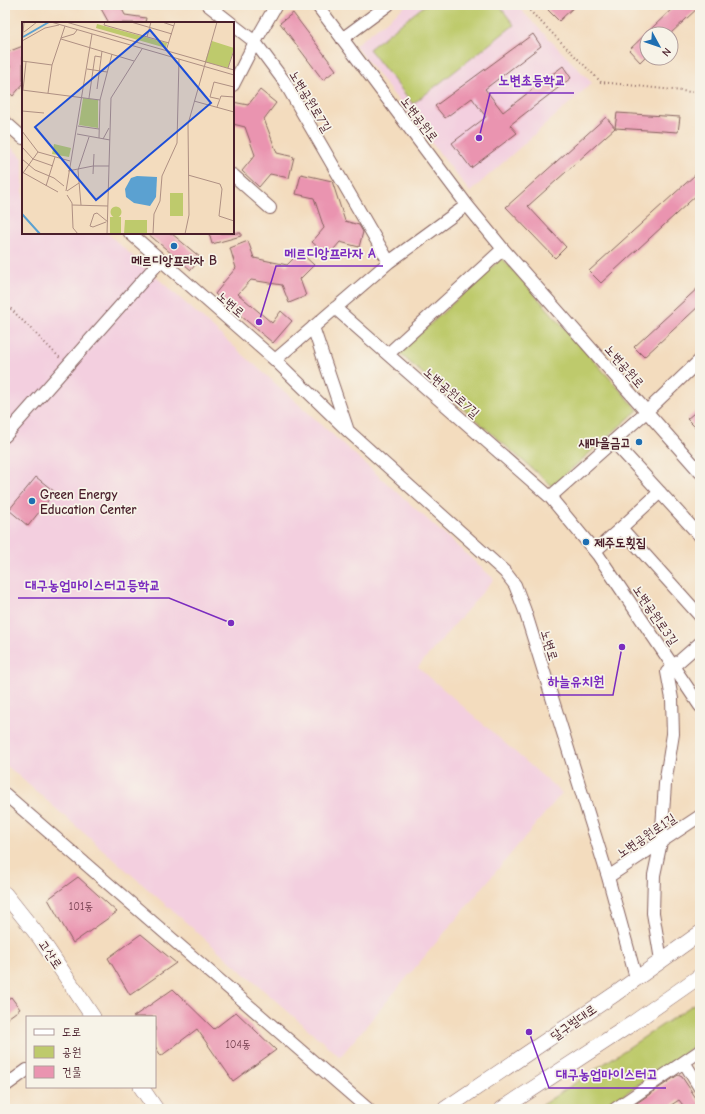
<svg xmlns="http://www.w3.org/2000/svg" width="705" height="1114" viewBox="0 0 705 1114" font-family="'Comic Neue','Poor Story',sans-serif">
  <rect width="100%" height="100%" fill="#f7f3e8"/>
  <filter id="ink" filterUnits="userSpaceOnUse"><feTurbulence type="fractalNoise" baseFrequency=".025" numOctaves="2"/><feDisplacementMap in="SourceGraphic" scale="8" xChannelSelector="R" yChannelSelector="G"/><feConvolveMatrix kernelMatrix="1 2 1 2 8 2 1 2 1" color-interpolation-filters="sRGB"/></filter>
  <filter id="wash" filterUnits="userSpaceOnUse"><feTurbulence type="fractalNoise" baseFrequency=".012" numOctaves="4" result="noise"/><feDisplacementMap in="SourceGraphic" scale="16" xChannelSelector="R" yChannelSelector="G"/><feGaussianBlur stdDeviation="0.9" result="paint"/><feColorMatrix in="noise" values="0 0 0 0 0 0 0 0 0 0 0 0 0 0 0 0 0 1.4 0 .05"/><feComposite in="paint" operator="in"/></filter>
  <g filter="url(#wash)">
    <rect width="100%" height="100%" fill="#f3dcbe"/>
    <path fill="#f3cfdf" d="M407,5H516L592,83L470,192L355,45Z
      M5,142L23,158V233H107L494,579L418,667L562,793L340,1057L5,764Z"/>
    <path fill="#beca6c" stroke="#84744c" d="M425,5H499L514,25L413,104L369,49Z
      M502,258L638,410L552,486L399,353Z
      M700,1000V1042L603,1109H536Z"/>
    <g id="blocks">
      <path fill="#ea94b0" d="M99,5H120L125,15L146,18L145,23H109Z
        M552,5H576L559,21L548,10Z
        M676,5L700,6L670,34H647V55L640,62L629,50Z
        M293,13L336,70L323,80L280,23Z
        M533,34L541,46L485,89L503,112L563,66L571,78L510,125L517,133L471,168L452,143L486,117L472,98L445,118L435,106Z
        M23,46V84L13,96L5,89V77L11,69L5,53Z
        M260,90L276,103L264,119L277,153L294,157L289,178L270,174L259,187L242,171L255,155L245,127L233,124V102L248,105Z
        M617,113L680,117L678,132L615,128Z
        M606,117L615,128L528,206L566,247L555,258L506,207Z
        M301,174L332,181L345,221L359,225L363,232L359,247L340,242L328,256L312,242L324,228L314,198L296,194Z
        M695,175L700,180V192L601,283L589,271Z
        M147,233H171L201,258L191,270Z
        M209,233H241V236L212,244Z
        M248,241L254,258L287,265L300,252L314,265L300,279L306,296L289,303L282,285L251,280L238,294L272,323L281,311L292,321L273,343L215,294L223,284H222L236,268L230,248Z
        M700,286V305L644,357L634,347Z
        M700,408V432L687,419Z
        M36,477L55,492L28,526L9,510Z
        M78,877L117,912L73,943L48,899Z
        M141,934L176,963L130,995L108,958Z
        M173,989L214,1029L236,1012L276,1050L233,1081L197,1029L161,1056L155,1046V1017H133Z
        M11,997L20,1009L5,1020V1001Z
        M678,1075L682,1077L700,1104V1109H686L679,1100L665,1109H628Z"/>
    </g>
  </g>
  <g filter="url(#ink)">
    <use href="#blocks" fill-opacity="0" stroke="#85615e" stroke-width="1"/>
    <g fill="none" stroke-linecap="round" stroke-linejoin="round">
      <defs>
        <path id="minor" d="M208,5L231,23
          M317,5L467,205L503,249L700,472
          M233,25L255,42L284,81L389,262
          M342,39L388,5
          M233,85L255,42L276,5
          M5,122L23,138
          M233,175L270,208
          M130,233L275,360L347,430L505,572L515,585L525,611L608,877L636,978
          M335,308L550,497L598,555L700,706
          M313,327L347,428
          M388,354L503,249
          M275,360L389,262L467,205
          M5,436L161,260
          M613,441L700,536
          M550,497L646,412L700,360
          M621,528L700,616
          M595,551L621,528L660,492
          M5,794L368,1109
          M608,877L700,816
          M661,960L653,913L654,875L661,842L665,784L673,734L672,699L667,672L700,643
          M684,1062L700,1088
          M5,1086L27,1070
          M615,1109L700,1051"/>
        <path id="major" d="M5,894L40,938L93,1017
          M141,1087L156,1109
          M445,1109L615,994L700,933
          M502,1109L633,1023L700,976"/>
      </defs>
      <use href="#minor" stroke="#85615e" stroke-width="14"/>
      <use href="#major" stroke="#85615e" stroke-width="16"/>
      <path stroke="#85615e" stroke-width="2" stroke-dasharray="1 3" stroke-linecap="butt" d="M524,5L601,82L700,93
        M5,303L60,358"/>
      <use href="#minor" stroke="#fff" stroke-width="12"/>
      <use href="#major" stroke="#fff" stroke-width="15"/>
    </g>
  </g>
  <g fill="#1f6fb2" stroke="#f7f3e8" stroke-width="1.5">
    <circle cx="174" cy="246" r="4"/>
    <circle cx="639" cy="442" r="4"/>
    <circle cx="32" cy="501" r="4"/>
    <circle cx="586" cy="542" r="4"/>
  </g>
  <g text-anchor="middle" stroke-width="3.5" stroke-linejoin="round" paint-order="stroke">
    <g font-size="11" fill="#723c4c">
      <text x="81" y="910">101동</text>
      <text x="238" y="1048">104동</text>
    </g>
    <g font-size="13" fill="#4a1f2b" stroke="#f7f3e8">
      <text transform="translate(311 101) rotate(59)" y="5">노변공원로7길</text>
      <text transform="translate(420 119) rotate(53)" y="5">노변공원로</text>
      <text transform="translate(231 304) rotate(41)" y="5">노변로</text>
      <text transform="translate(625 366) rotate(49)" y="5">노변공원로</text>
      <text transform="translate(452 392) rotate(41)" y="5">노변공원로7길</text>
      <text transform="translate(656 615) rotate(56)" y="5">노변공원로3길</text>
      <text transform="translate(550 645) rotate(73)" y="5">노변로</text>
      <text transform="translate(646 835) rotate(-34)" y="5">노변공원로1길</text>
      <text transform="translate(51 954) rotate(56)" y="5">고산로</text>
      <text transform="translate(573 1022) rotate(-35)" y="5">달구벌대로</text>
    </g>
    <g font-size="13" font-weight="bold" fill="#4a1f2b" stroke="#f7f3e8" text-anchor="start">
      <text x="174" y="265" text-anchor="middle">메르디앙프라자 B</text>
      <text x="631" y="447" text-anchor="end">새마을금고</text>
      <text x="40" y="499">Green Energy<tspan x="40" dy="15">Education Center</tspan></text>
      <text x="594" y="547">제주도횟집</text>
    </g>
  </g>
  <g transform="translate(22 22)">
    <rect width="212" height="212" fill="#f3dcbe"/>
    <path d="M75,2L145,21L144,26L74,6ZM190,19L212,26L206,46L183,40ZM61,76L76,78V106L57,103ZM32,122L49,126L47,135L30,132ZM148,171H161V194H148ZM88.5 190a5.5 5.5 0 1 1 11 0a5.5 5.5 0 1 1-11 0ZM88,195H99V211H88ZM103,198H125V212H102Z" fill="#beca6c"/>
    <path d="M115,154L135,155L134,175L128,184L112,181L104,175L103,167L109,156Z" fill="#5ba1d1"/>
    <path fill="none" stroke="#5ba1d1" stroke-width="2" d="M1,15L27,0M0,192L18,212"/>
    <path fill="none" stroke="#af9083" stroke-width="1" d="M29,0L212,53M44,0L212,48M83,0L82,3L147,21M109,0L150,12M140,0L152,4M2,10L15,0M125,15L129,0M39,16L52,12L55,8M39,17L112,39M0,19L23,6L37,3M0,22L2,0M144,29L153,0M0,39L30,43M206,46L212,28M65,47L85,50M75,67L80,29M0,68L78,78M1,68L4,40M26,71L30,43L43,4M67,76L73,34L79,35M197,77L188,75L192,60L212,65M172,79L212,90M195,85L199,74L212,75M0,89L22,91M56,104L77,107M0,109L16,130L48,139M55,112L88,118M77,116L78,78L90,32M81,117L87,106M0,125L11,137L31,144M0,137L13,148L32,156L42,164M46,149L71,144H87M0,150L36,170M1,151L16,130M71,152L72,132M166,153L198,162L200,167L197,194L212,199M24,164L33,135M44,169L70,12M45,169L57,161M45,173L50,181L51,206L56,212M50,183L86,184M59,183L56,148L67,115M84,200L71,205L68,204L72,192L75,191L86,200M85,212L89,76L120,27M131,212L132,192L138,179L140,154L155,121L157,37M163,212L167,193L166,102L195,0"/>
    <path fill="#1d4ed8" fill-opacity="0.15" stroke="#1d4ed8" stroke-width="2" d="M128,8L189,81L74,178L13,105Z"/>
    <rect width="212" height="212" fill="none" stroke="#4a1f2b" stroke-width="2"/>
  </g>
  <path fill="none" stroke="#7b2cbf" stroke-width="1.5" d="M479 138L490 93H574M259 322L276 266H383M231 623L169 598H18M622 647L613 695H540M529 1032L549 1088H666"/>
  <g fill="#7b2cbf" stroke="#f7f3e8" stroke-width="1.5">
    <circle cx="479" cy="138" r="4"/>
    <circle cx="259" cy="322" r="4"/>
    <circle cx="231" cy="623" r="4"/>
    <circle cx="622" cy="647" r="4"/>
    <circle cx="529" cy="1032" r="4"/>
  </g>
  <g font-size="14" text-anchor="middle" font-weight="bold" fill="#7b2cbf" stroke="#f7f3e8" stroke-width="3.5" stroke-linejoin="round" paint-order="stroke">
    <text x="532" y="85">노변초등학교</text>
    <text x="330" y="258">메르디앙프라자 A</text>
    <text x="93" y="590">대구농업마이스터고등학교</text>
    <text x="576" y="686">하늘유치원</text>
    <text x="607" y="1079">대구농업마이스터고</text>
  </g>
  <rect width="705" height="1114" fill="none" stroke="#f7f3e8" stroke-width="20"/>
  <rect x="26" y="1016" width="130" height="72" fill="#f7f3e8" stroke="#b29e9c"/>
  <rect x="34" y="1029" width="20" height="6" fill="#ffffff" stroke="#b29e9c"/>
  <text x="62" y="1036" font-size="12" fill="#4a1f2b">도로</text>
  <rect x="34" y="1046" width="20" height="12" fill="#beca6c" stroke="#b29e9c"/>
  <text x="62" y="1056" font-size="12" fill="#4a1f2b">공원</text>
  <rect x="34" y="1066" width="20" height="12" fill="#ea94b0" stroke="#b29e9c"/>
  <text x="62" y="1076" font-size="12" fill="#4a1f2b">건물</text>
  <g transform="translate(659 46) rotate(130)"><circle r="19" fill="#f7f3e8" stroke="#b29e9c"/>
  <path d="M0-3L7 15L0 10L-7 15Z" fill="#1f6fb2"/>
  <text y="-6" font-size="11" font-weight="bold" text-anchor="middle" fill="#4a1f2b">N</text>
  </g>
</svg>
